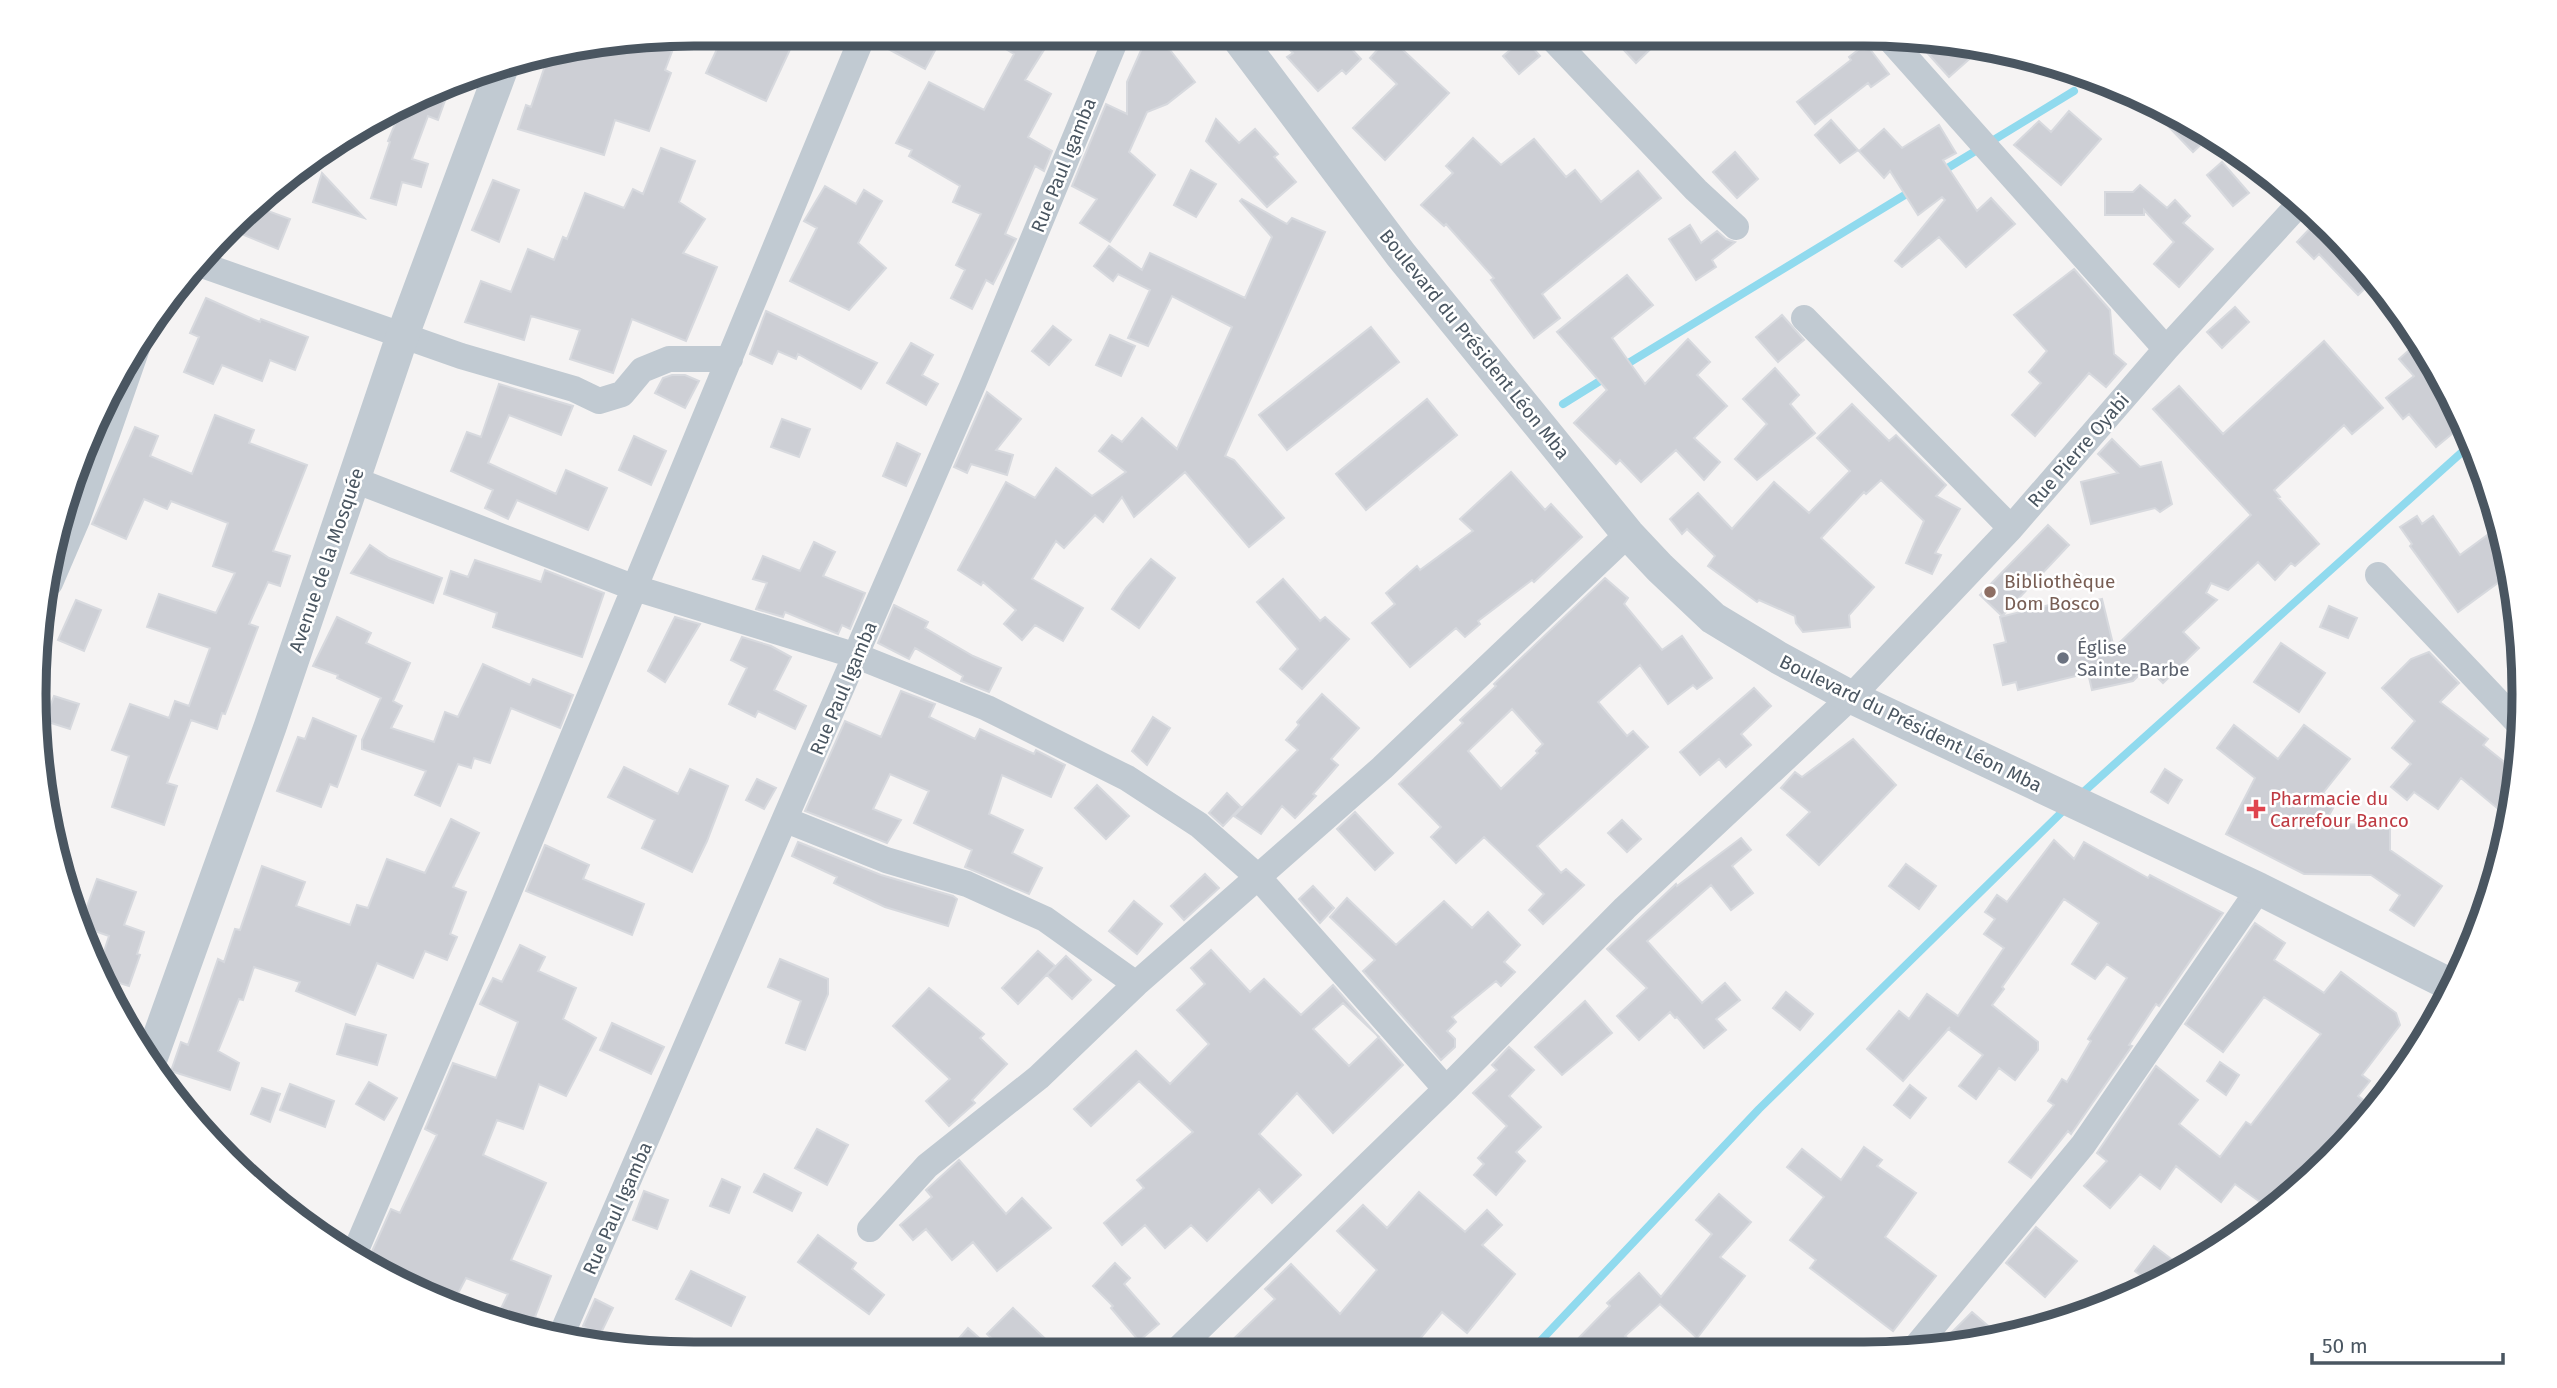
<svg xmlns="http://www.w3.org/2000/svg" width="2557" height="1388" viewBox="0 0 2557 1388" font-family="'Fira Sans',sans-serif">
  <rect width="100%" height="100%" fill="#f5f3f3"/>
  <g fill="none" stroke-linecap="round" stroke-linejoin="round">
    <path stroke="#90daee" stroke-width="8" d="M1941,172L2074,91
      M1622,367L1913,190
      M1563,404L1608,376
      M2079,796L2471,444
      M1531,1351L1759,1109L2067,807"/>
  </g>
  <path fill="#cdcfd5" stroke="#d7d9de" stroke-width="2" fill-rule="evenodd" d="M732,33H777L794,41L766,101L706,73L722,38L729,41Z
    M879,33L921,34L939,43L925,69L877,43Z
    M1014,34H1054L1025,80L1051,94L1028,137L1052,151L1044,171L1035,166L1005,234L1016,239L993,284L986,280L972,309L951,298L965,270L956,265L981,214L953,202L960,186L909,156L912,150L896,143L929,82L984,110L1014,54L1004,48Z
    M1303,34H1338L1361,59L1346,74L1342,70L1318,91L1287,57L1293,53L1288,48Z
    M1609,34H1666L1636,63Z
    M678,36L665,70L671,73L649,131L615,120L604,155L518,129L526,105L531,107L548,57Z
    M1912,36L1957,43L1983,47L1949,77Z
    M1389,37L1449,93L1385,160L1353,128L1397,84L1370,58Z
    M1524,38L1540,56L1519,74L1503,56Z
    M1146,39L1170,50L1195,82L1167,104L1147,112L1129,152L1155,175L1110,242L1080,223L1097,199L1072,186L1106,104L1127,114V82Z
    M1866,44L1889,74L1871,87L1868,83L1815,124L1797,102L1851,60L1849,57Z
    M451,84L438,120L428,116L412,159L428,164L421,187L402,182L396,205L371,198L390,142L388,141L400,112Z
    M2144,101L2193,122L2211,135L2193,152Z
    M2069,111L2101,139L2061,185L2014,145L2039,121L2051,132Z
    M1216,119L1239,143L1255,129L1278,154L1274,157L1296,182L1267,207L1206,141Z
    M1831,120L1858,150L1840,163L1815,135Z
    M1939,125L1956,153L1943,160L1977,211L1991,198L2015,224L1966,267L1939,237L1902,267L1895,261L1945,200L1942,197L1918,215L1890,171L1884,178L1859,151L1884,129L1902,148Z
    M1473,138L1501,165L1534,139L1566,177L1575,170L1601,202L1638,171L1661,198L1542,294L1560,318L1534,338L1491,280L1494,278L1446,224L1444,226L1421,205L1453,173L1446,166Z
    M661,148L695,161L679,202L705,219L683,253L717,267L686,341L632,319L613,373L570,359L580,330L531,316L524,340L465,322L481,281L511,292L528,249L554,260L563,237L567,239L585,193L624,208L633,189L643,194Z
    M1735,152L1758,179L1737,198L1713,172Z
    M2222,162L2249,193L2233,206L2207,175Z
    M1191,170L1216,184L1196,217L1174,205Z
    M322,173L364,218L313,202Z
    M493,180L519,190L499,242L472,230Z
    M2140,185L2167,208L2175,200L2190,216L2183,223L2213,249L2179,287L2154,264L2174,242L2144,210V215H2105V192H2133Z
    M825,186L856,204L864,190L882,201L858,243L886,268L849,310L790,281L817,228L804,221Z
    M1242,199L1287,224L1292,218L1325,232L1225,456L1234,460L1284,518L1249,547L1185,472L1134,517L1122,497L1103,522L1095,515L1064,548L1056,541L1032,579L1083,608L1063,641L1035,625L1022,640L1004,624L1016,610L983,582L981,585L958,570L1006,482L1035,498L1056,468L1092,496L1126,472L1099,451L1112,435L1122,442L1142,418L1177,449L1232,327L1172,296L1148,346L1128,338L1150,290L1118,274L1113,281L1094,266L1109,246L1142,270L1150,253L1245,298L1272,237L1240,201Z
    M257,207L290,219L278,249L234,231Z
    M2318,220L2375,279L2358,295L2319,254L2314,259L2297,242Z
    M1690,225L1701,243L1717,231L1726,239L1735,242L1712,260L1716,267L1696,280L1669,239Z
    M2074,269L2110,310L2114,354L2126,364L2106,387L2089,373L2035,436L2012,415L2041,383L2029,372L2047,351L2014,315Z
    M1627,275L1653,305L1612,338L1645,384L1688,339L1710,362L1697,375L1727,406L1694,438L1720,462L1704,480L1676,450L1641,482L1620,460L1616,464L1574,423L1607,390L1557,332Z
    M206,298L260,322L261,319L308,337L295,370L270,360L262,381L222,365L213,384L184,372L199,337L190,333Z
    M2235,307L2249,322L2222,348L2207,332Z
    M766,311L877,363L861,389L798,354L796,359L778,351L772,364L750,354Z
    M1782,315L1804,340L1778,362L1756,337Z
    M1053,326L1071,340L1049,365L1032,351Z
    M1371,327L1399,362L1287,450L1259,415Z
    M1110,335L1135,346L1121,376L1096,365Z
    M2324,341L2383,408L2352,434L2344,425L2274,490L2280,497L2278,498L2319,544L2295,566L2291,563L2275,580L2258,562L2228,590L2211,583L2206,593L2217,600L2183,632L2199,648L2163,683L2147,667L2133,681L2092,690L2088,673L2018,690L2016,682L2003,685L1994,645L2006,642L2000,617L2070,600L2072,606L2102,599L2114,648L2251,515L2153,409L2179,386L2223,434Z
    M2418,342L2455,401L2464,424L2436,447L2409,414L2403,419L2386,398L2414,376L2399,359Z
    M911,343L933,355L922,375L938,384L926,405L887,383Z
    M1775,368L1799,395L1790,404L1815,433L1757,480L1735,459L1767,424L1743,399Z
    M672,375H685L699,381L685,408L655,393L663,378Z
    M499,384L573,406L561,435L509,415L488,463L556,494L566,470L607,488L588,530L517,500L508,519L485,508L493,490L451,471L467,432L481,437Z
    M987,392L1021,419L996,450L1013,455L1007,475L971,464L967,473L954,467Z
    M1427,399L1457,435L1366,510L1336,474Z
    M1852,404L1889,441L1896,435L1946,485L1936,496L1960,509L1935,553L1941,555L1932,574L1906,563L1924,521L1881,480L1866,494L1864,492L1821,538L1874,587L1849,615L1850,627L1803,632L1796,623L1795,616L1759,600L1757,602L1708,566L1715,556L1687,529L1682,534L1670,519L1698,493L1732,529L1774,482L1809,513L1850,471L1817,438Z
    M215,415L254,430L249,443L307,465L273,551L290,556L280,586L268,582L249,624L258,627L225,714L222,713L217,729L191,720L167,783L177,786L164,825L112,807L129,756L112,750L130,704L169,718L175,701L189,706L210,648L147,627L159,594L216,613L235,573L213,566L228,523L171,501L167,509L144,499L126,539L92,524L135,427L158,436L150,456L192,474Z
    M782,419L810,429L799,457L771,447Z
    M634,436L666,451L651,485L619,470Z
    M2112,439L2140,467L2161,462L2172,504L2160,512L2155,508L2091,524L2081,482L2118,473L2098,454Z
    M897,443L920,454L906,486L883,476Z
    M1511,472L1545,510L1551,504L1582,537L1534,582L1532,580L1478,621L1480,624L1465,637L1456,628L1410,667L1372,623L1395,604L1386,593L1417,566L1420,570L1473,531L1460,519Z
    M2417,516L2422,524L2433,516L2460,555L2501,525L2510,574L2458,612L2410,546L2412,544L2400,527Z
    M2048,525L2069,545L2002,616L1980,595Z
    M814,542L835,552L823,576L865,593L850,629L842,625L838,634L785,612L783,617L756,609L767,583L753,579L763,556L800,571Z
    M370,545L389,558L442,578L433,603L351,573Z
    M1151,559L1175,578L1139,628L1112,609L1126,588Z
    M475,560L541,582L545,570L604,593L582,657L493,627L497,613L444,594L451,571L468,577Z
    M1605,578L1628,598L1624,604L1662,650L1682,636L1712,678L1697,689L1693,685L1668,704L1640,665L1598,702L1627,736L1633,731L1648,747L1537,846L1561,873L1566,869L1584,885L1543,924L1529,910L1544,894L1484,837L1456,863L1431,837L1441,827L1399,784L1463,723L1460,720L1496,686L1494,684ZM1512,709L1543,744L1536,751L1538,753L1501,789L1468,751Z
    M1283,579L1320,621L1325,617L1349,639L1302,689L1280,669L1298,649L1257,602Z
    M76,600L101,610L84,651L58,640Z
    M894,605L928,622L925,628L973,656L1001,668L989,692L961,681L963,676L915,648L909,659L878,643Z
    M2329,606L2357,618L2348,638L2320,627Z
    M337,617L371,633L366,643L410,663L393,701L402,706L391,728L434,742L445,712L458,717L483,664L530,685L533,679L573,695L560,728L511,708L490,763L474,758L471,768L458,764L440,806L415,795L426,771L362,749V740L381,698L337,678L338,675L313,666Z
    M675,617L700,624L665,682L648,671Z
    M742,637L771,646L791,657L774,690L806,706L795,729L758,711L755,717L729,704L747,668L731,660Z
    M2281,643L2325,673L2299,712L2254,682Z
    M2429,652L2459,683L2440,702L2488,739L2483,745L2518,773L2509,818L2461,778L2438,809L2414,792L2407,800L2391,787L2411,764L2392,748L2415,721L2382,688L2411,659Z
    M1754,688L1771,706L1741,734L1751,745L1726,767L1719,759L1700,775L1680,752Z
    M901,691L935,704L929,717L975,739L980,729L1034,754L1036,750L1065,765L1051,797L1002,775L989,814L1023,830L1012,853L1042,868L1029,894L965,867L972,850L914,823L929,791L890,774L873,809L901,820L887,843L805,811L845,721L881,737Z
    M1322,694L1359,728L1331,759L1338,765L1313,794L1316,796L1295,818L1282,806L1261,834L1234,816L1298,750L1286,740L1299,725L1297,722Z
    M54,696L79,704L70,729L45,721Z
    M1153,717L1170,728L1147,765L1132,751Z
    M313,718L356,736L337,787L330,784L321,807L277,791L298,737L305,739Z
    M2234,725L2278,759L2304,725L2350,759L2323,793L2337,801L2324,824L2390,825V850L2442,886L2414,926L2390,910L2400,895L2371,875L2304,874L2226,834L2255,778L2217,748Z
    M1853,739L1896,785L1819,865L1787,835L1810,812L1781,788L1795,772L1802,777Z
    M624,767L678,794L690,769L728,786L707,841L692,872L642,848L655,820L608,797Z
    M2165,769L2182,780L2168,803L2151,792Z
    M757,779L776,788L764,809L746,800Z
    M1097,785L1129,816L1106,839L1075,808Z
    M1227,793L1241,807L1223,826L1209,813Z
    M1355,812L1393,853L1375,870L1337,829Z
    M451,819L479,833L453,887L466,892L450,934L457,937L447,960L425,951L413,978L377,963L355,1015L296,991L300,982L254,967L243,1000L239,999L218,1051L239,1063L230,1090L171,1071L181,1042L188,1045L218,959L224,962L235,929L240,930L262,866L305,882L296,906L350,925L357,905L368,908L387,859L425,873Z
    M1622,820L1641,839L1627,852L1608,833Z
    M1741,838L1751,850L1732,866L1753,893L1731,910L1711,885L1647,941L1702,1003L1725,983L1740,1000L1716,1019L1726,1030L1704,1048L1677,1017L1675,1018L1670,1012L1639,1040L1617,1016L1647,988L1607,949L1676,884L1677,886Z
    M2054,840L2074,859L2084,842L2148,878L2150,875L2223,913L2159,1006L2156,1004L2129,1045L2132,1046L2071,1134L2068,1131L2031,1178L2009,1162L2054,1105L2048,1101L2062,1079L2067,1082L2091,1041L2088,1039L2127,978L2107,964L2095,979L2072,964L2099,923L2064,899L2002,987L2004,989L1992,1005L2038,1042V1050L2015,1080L1999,1068L1976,1099L1959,1086L1983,1055L1948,1029L1950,1027L1903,1081L1867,1049L1899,1011L1909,1019L1927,994L1958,1016L2004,948L1984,934L1995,919L1985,912L1997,895L2007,902Z
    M798,842L881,875L953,896L957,899L948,926L885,907L834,883L837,877L792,856Z
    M545,845L589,865L583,879L644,904L632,935L526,891Z
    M1906,864L1936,886L1919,909L1889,886Z
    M1205,874L1219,888L1184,920L1171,906Z
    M97,879L136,892L124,925L144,932L137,954L140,955L129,986L103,978L98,970L109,936L80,926Z
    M1313,886L1334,908L1320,923L1299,899Z
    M1347,898L1396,945L1444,901L1472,928L1488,912L1520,945L1504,962L1515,972L1501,986L1496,981L1452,1017L1456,1022L1447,1031L1455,1039V1047L1441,1060L1363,971L1375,960L1330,917Z
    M1134,901L1162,924L1137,954L1109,931Z
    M2255,923L2285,943L2274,960L2324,993L2341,972L2396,1013L2400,1025L2362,1075L2370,1081L2358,1096L2366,1102L2314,1170L2270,1209L2235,1184L2221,1202L2176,1166L2160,1189L2140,1174L2110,1208L2084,1186L2107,1161L2097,1153L2156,1066L2198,1100L2179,1124L2220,1157L2246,1122L2251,1125L2321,1034L2264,997L2223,1052L2185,1024Z
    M520,945L545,957L538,971L576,988L563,1019L596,1038L566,1096L539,1084L523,1129L497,1120L483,1155L546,1183L511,1260L551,1276L535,1317L549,1323L545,1336L523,1332L495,1321L508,1294L466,1278L453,1303L365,1267L391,1209L400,1213L437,1135L425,1129L453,1063L496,1078L518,1022L480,1004L493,978L502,982Z
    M1211,950L1250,992L1264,979L1301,1015L1333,985L1403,1065L1333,1133L1297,1093L1259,1134L1301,1175L1272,1203L1259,1189L1207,1241L1191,1225L1165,1248L1145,1225L1122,1245L1104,1223L1144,1188L1137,1180L1193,1132L1139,1081L1091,1126L1074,1109L1136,1051L1170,1084L1209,1044L1177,1010L1205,984L1191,968ZM1343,1003L1379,1037L1349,1066L1313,1029Z
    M1038,951L1055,966L1018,1004L1002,988Z
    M1066,956L1091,980L1072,999L1047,975Z
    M780,959L828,979V994L805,1050L786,1043L801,1001L768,987Z
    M929,988L984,1034L980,1038L1007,1064L972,1100L975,1103L949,1126L926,1101L950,1079L893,1026Z
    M1786,992L1813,1014L1800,1030L1773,1008Z
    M1585,1001L1612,1033L1562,1075L1535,1047Z
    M612,1023L664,1047L651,1074L600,1050Z
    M346,1024L386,1035L377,1065L337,1054Z
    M1509,1047L1534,1070L1509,1096L1541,1127L1516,1152L1525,1161L1496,1195L1474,1175L1484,1164L1478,1158L1507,1126L1473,1093L1497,1070L1492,1065Z
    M2220,1062L2239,1075L2226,1095L2207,1081Z
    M369,1082L397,1098L384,1120L356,1104Z
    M290,1084L334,1101L325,1127L280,1110Z
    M1910,1085L1926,1098L1910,1118L1894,1105Z
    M262,1088L280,1094L270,1122L251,1114Z
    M817,1129L848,1145L827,1185L795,1168Z
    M1864,1147L1882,1160L1877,1166L1916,1193L1885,1237L1936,1276L1893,1331L1810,1268L1816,1260L1790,1240L1824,1197L1787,1167L1802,1149L1841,1180Z
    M959,1160L1006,1214L1022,1198L1051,1228L997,1271L973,1242L952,1260L926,1229L913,1240L900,1225L932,1197L926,1190Z
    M764,1174L801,1193L792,1211L754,1192Z
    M722,1179L740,1187L729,1213L710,1206Z
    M644,1191L668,1200L657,1229L633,1220Z
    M1419,1192L1465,1232L1487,1210L1502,1225L1482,1245L1515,1274L1467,1333L1442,1312L1410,1351L1220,1352L1275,1299L1265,1289L1291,1264L1340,1314L1377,1270L1337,1231L1363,1205L1387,1228Z
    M1719,1194L1751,1222L1720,1257L1745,1276L1697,1338L1660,1304L1625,1336L1640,1350H1567L1610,1306L1607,1303L1639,1273L1661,1297L1712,1234L1696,1220Z
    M2036,1227L2077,1261L2045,1297L2006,1263Z
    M818,1235L856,1263L852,1269L884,1295L869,1314L798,1262Z
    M2154,1246L2182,1267L2150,1283L2135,1271Z
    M1115,1263L1130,1278L1124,1284L1159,1324L1139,1341L1111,1308L1113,1306L1093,1286Z
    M691,1271L745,1297L731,1326L676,1299Z
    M595,1299L613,1308L599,1337L583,1326Z
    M1013,1308L1059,1352H1006L987,1334Z
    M1972,1312L2001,1337L1949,1349H1935Z
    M968,1328L995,1352H966L955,1343Z"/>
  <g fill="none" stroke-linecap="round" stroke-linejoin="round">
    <path stroke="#c1cad2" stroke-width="26" d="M1548,34L1696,190L1736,227
      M1886,35L2166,349
      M202,265L461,356L574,389L599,401L622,394L642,370L669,359H730
      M1804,318L2011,528
      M352,479L635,588L857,656L987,708L1127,778L1199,825L1258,877L1446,1089
      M2378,575L2520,725
      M50,583L77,520L144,328
      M786,820L886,860L967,884L1045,919L1136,984
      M870,1229L927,1166L1039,1077L1136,984L1382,768L1628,534
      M353,1257L505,901L864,33
      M560,1338L973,384L1118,34
      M1914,1349L2083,1145L2259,889
      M1175,1352L1446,1089L1625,908L1851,697L2011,528L2166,349L2302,201"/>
    <path stroke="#c1cad2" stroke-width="33" d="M1235,34L1401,255L1628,534L1660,568L1713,618L1779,658L1851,697L2259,889L2453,986
      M152,1056L270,727L403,334L503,65"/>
  </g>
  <circle fill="#8d6e63" stroke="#fff" stroke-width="2.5" cx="1990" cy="592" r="7"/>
  <circle fill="#6b7280" stroke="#fff" stroke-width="2.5" cx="2063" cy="658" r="7"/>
  <path fill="#e0444e" stroke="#fff" stroke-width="2.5" d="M2252.5 798.5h7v7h7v7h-7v7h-7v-7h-7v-7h7z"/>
  <g text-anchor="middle" stroke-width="5" stroke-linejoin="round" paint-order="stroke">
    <g font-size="19" fill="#4a5661" stroke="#fff">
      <text transform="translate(1063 165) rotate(-68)" y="7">Rue Paul Igamba</text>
      <text transform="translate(1475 344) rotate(51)" y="7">Boulevard du Président Léon Mba</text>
      <text transform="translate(2078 450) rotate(-49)" y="7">Rue Pierre Oyabi</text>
      <text transform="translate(326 560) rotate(-71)" y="7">Avenue de la Mosquée</text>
      <text transform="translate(843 688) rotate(-67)" y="7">Rue Paul Igamba</text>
      <text transform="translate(1911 723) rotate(26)" y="7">Boulevard du Président Léon Mba</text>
      <text transform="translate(617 1208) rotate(-66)" y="7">Rue Paul Igamba</text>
    </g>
    <g font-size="19" fill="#785e54" stroke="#fff" text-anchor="start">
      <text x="2004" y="588">Bibliothèque<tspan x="2004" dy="22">Dom Bosco</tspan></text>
    </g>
    <g font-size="19" fill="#5b616d" stroke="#fff" text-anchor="start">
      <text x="2077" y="654">Église<tspan x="2077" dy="22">Sainte-Barbe</tspan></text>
    </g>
    <g font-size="19" fill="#be3a42" stroke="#fff" text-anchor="start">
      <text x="2270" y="805">Pharmacie du<tspan x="2270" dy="22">Carrefour Banco</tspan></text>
    </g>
  </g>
  <path d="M0 0H2557V1388H0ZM694 46H1864A648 648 0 0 1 2512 694V694A648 648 0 0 1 1864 1342H694A648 648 0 0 1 46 694V694A648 648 0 0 1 694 46Z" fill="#fff" fill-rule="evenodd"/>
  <path fill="none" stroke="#4a5661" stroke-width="9" d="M694 46H1864A648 648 0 0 1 2512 694V694A648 648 0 0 1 1864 1342H694A648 648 0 0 1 46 694V694A648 648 0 0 1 694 46Z"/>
  <path d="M2312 1353v10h191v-10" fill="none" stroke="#4a5661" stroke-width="3.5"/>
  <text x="2322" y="1353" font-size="21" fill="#4a5661" stroke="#ffffff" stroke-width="5" paint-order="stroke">50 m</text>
</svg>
